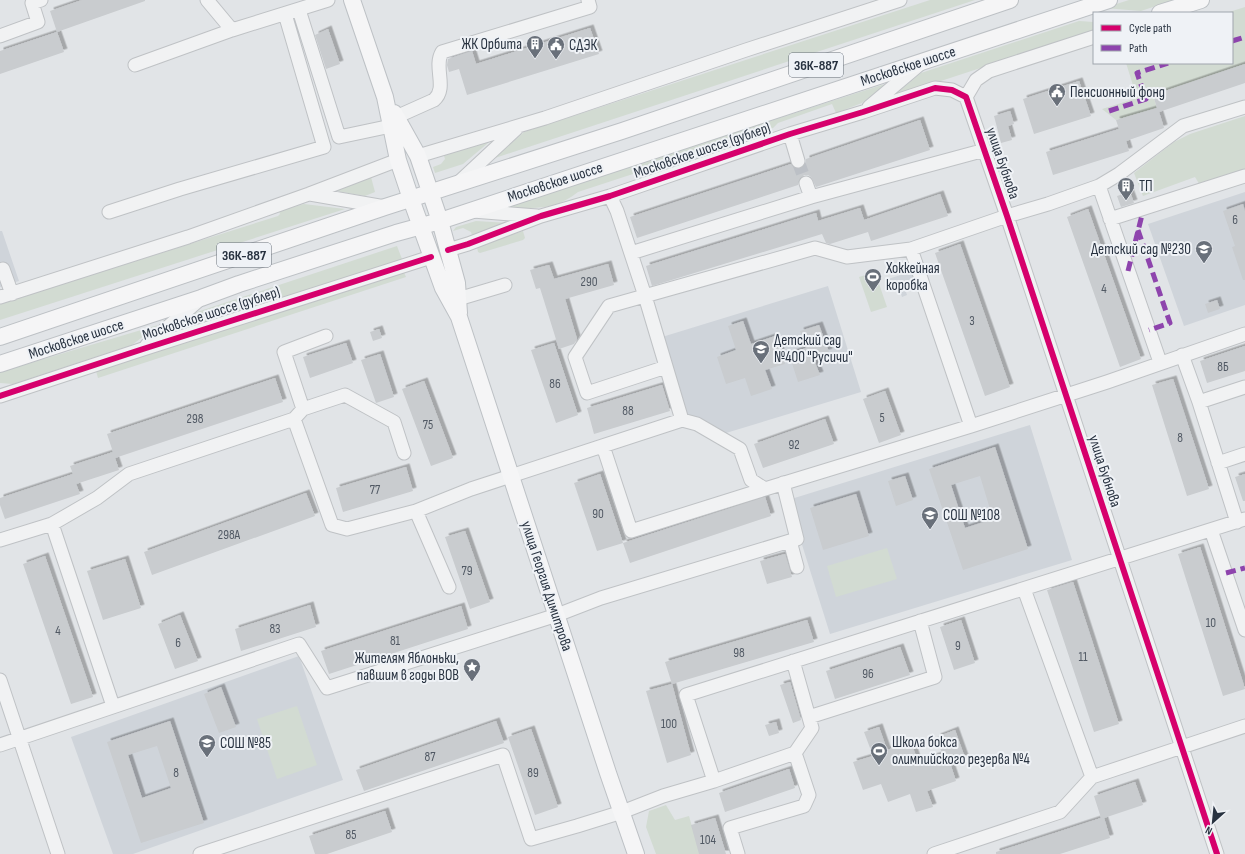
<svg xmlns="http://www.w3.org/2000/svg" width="1245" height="854" viewBox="0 0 1245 854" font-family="'Sofia Sans Condensed',sans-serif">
  <defs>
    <filter id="shadow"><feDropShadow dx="3.5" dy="-3.5" stdDeviation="0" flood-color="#0004"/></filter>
  </defs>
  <rect width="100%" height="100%" fill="#e1e4e7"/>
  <path fill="#cfd4da" d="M1245,192V305L1184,326L1148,224Z
    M0,231H2L19,281L0,287Z
    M916,270L920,282L915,284L917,289L906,292L907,295L902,297L899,288L892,290L888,279Z
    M828,286L861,392L726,433L686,414L662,337Z
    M1030,425L1072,560L830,634L788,500Z
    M299,656L343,780L133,854H113L71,737Z"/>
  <path fill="#d2dbd2" d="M930,0H975L495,158L524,132Z
    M1129,0H1174L1141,11L1104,8Z
    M1245,7V64L1153,95L1157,108L1116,120L1102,109L1137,98L1126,63H1232V13H1226Z
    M1079,21L1094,22V31L892,97L921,73Z
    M888,83L862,103L836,113L832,104L778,123L773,128L578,192C553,212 533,208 503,207Z
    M1245,116V173L1201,187L1195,177L1143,196L1134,173L1174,142L1190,134Z
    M494,138L463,164L435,173L433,167L441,164L445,159L443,153Z
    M371,177L375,192L365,196L331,190Z
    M304,204L345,209L0,320V304L278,216L280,214L279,211Z
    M476,221L509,223L472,235L471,232L463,228L453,231L456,227Z
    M523,231L525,238L523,240L480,253L478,252L477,247Z
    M397,246L402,259L168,335L197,312Z
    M403,270L406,277L98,378L96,371Z
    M875,272L887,307L871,312L859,277Z
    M158,325L132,345L13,384L0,383V372Z
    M887,548L897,579L836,597L827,566Z
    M297,706L317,765L277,779L257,719Z
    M666,805L675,820L689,816L700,854H656L646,827L649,811Z"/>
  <path fill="#c9cccf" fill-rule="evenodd" filter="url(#shadow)" d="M82,0H145V1L57,32L50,11Z
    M590,28L599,54L467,95L459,69L449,72L447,65L448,59L472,51L476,64Z
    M328,29L340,64L326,69L315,35Z
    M57,32L64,52L0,74V51Z
    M1245,64V83L1159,112L1164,128L1126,141L1129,151L1053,175L1046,152L1119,129L1116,120L1157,108L1153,95Z
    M1079,81L1091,116L1034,134L1023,99Z
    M1010,111L1014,124L1008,126L1012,140L1001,143L994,116Z
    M920,120L930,150L816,187L811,177L808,175H804L800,178L798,185L637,238L630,217L791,164L796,169H801L806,163V159Z
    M1130,192L1134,203L1121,207L1117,196Z
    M940,194L948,216L871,241L868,232L830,244L826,243L822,234L652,286L646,266L816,213L818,221L860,208L864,220Z
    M1243,204L1245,211V280H1243L1232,247L1235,246L1223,211Z
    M1088,209L1141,359L1120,367L1067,217Z
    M960,244L1010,387L985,396L935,253Z
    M608,264L614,285L565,299L577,339L574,344L559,349L540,288L536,289L530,270L549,265L554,279Z
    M1217,300L1220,309L1208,313L1205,304Z
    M743,321L751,344L775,336L785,364L765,370L772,389L751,396L745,378L726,384L717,357L736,350L728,326Z
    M819,325L829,352L813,357L820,375L798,382L789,354L806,348L800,331Z
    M379,329L382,338L373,341L370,332Z
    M346,343L353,363L310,378L303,357Z
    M554,343L578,415L556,423L531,350Z
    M1245,346V371L1207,383L1200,361Z
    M380,354L394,397L376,403L361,360Z
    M275,378L283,402L115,458L107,434Z
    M1173,379L1209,489L1187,496L1152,385Z
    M424,381L453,458L431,466L402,389Z
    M662,385L670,411L594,434L587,408Z
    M885,391L901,435L879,443L863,399Z
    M825,419L834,444L763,468L754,444Z
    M995,447L1028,549L963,570L929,469ZM980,476L993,519L965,528L951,485Z
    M113,452L119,470L76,484L80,494L5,519L0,505V498L73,474L70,466Z
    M406,467L413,491L343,512L336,488Z
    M600,474L623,543L597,551L574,483Z
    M1245,474V501H1243L1235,477Z
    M905,476L913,500L896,506L888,481Z
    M306,493L315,516L152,575L144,552Z
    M856,494L869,536L823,550L810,508Z
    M765,497L771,516L630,563L623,543Z
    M465,531L490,602L470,609L445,537Z
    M1200,547L1245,689L1223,696L1178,554Z
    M785,554L792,577L767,584L760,561Z
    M45,556L93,697L71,704L23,564Z
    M125,559L141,608L103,620L87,571Z
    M1073,582L1119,724L1094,732L1047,590Z
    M310,605L316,627L241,651L235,629Z
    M461,606L468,629L329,674L321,651Z
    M180,615L198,661L175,669L158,624Z
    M807,620L814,642L672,684L665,662Z
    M961,620L975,663L954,670L940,627Z
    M900,647L910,675L835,699L826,671Z
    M790,682L801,720L793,723L780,685Z
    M672,684L691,755L667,763L646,691Z
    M221,687L236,727L219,733L204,694Z
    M170,721L204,823L141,843L107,742ZM157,746L171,788L142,798L128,755Z
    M496,721L504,743L364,791L356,770Z
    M776,722L779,733L769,736L765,725Z
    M879,727L887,750L911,742L918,762L942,754L937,737L955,730L965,758L950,763L956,781L927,791L933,807L916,812L910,794L888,802L881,784L863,790L853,762L873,756L864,732Z
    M531,729L558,807L535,815L508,737Z
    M789,769L795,788L725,812L719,793Z
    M1135,782L1143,805L1104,818L1110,838L1060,854H996V852L1101,818L1094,796Z
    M385,811L392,832L327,854H315L309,836Z
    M715,818L726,854H699L691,825Z"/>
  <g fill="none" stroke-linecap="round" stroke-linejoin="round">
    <path stroke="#bcc0c6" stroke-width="13" stroke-dasharray="13 6" stroke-linecap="butt" d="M798,161L806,183"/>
    <defs>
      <path id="minor" d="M207,0L232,30
        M299,10L339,137L391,126
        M0,36L38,22L32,3L41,0
        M135,65L232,30L328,0
        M966,97L1007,216L1217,854
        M966,97L976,80L989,71L1094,37
        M869,107L920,64
        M396,117L434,100C448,88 433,67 442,52L590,7L588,0
        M790,134L798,161
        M418,156L545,118L746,50L900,0
        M806,183L811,197
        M457,184L516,129
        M1099,186L1160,362
        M310,194L385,207
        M610,196L617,211L645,296L682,420L697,424L740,449L751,480L765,489L971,426L1107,382L1245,334
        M473,211L537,216
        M109,212L180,189L324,147L285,14
        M1110,219L1245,176
        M911,249L971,426
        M448,250L468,244L541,216L610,196L790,134L863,112L935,88L952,90L966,97
        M631,253L811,197L985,150
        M0,270L3,269L12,294
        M0,297L188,237L309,194L398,160
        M458,299L505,285
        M147,345L199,300
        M1182,355L1199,402L1237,522
        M666,367L587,393L575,357L609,306L815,248L847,257L911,249L1007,216L1048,204L1099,186L1119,174L1183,126L1245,107
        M0,396L143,349L431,257
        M1199,402L1245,387
        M303,409L284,352L326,336
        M294,419L332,525L347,529L416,511L471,489L682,420
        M603,446L631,531L765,489
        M1218,463L1245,454
        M783,483L797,539L790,541L797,567
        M416,511L449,587
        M52,524L113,706
        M1211,530L1245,630
        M0,540L52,524L97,498L129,474L294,419L303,409L345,395L394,422L404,453
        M1024,589L1092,777
        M0,680L58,854
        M809,717L935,677L920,621
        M0,745L299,644L327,688L557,615L601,598L790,541
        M714,781L686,695L1245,519
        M200,854L503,755L531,839L577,826L622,812L663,796L714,781L795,753
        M738,854L730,828L804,806L809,795L795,753L812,728L793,661
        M934,854L1060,812L1092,777L1245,726"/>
      <path id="major" d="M352,0L385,97L398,160L411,199L443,288L459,317L608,773L636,854
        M1160,13L1201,0
        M394,113L418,156L440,221L457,283L459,313
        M0,337L385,207L622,131L1010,0
        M0,364L201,298L239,284L396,233L440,221L1109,0"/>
    </defs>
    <use href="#minor" stroke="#bfc2c5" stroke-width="15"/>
    <use href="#major" stroke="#bdc1c5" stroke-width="18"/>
    <use href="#minor" stroke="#f1f2f3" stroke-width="13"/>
    <use href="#major" stroke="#f5f5f6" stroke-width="16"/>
    <path stroke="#8e44ad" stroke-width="5" stroke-dasharray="10 5" stroke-linecap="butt" d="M1232,41L1245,37
      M1109,111L1146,99L1137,73L1168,63
      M1138,230L1170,323L1149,330
      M1128,271L1142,215
      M1226,573L1245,568"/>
    <defs>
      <path id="cycleway" d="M448,250L468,244L541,216L610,196L790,134L863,112L935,88L952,90L966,97L1007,216L1217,854
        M0,396L143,349L431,257"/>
    </defs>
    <use href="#cycleway" stroke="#eff2f6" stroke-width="8"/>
    <use href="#cycleway" stroke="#d6006c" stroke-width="6"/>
  </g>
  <defs>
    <symbol id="building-pin" viewBox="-11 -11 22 30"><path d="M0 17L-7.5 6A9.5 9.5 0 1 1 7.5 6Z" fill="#69707a" stroke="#eff2f6"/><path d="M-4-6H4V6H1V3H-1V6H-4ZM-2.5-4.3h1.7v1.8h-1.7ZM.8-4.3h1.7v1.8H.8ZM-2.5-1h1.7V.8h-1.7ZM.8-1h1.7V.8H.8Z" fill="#fff"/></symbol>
    <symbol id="civic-pin" viewBox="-11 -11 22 30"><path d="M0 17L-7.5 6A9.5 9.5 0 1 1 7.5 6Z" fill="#69707a" stroke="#eff2f6"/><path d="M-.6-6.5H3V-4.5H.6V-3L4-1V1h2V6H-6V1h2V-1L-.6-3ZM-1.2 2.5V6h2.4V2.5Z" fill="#fff"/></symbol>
    <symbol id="school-pin" viewBox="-11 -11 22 30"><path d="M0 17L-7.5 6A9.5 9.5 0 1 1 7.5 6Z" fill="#69707a" stroke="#eff2f6"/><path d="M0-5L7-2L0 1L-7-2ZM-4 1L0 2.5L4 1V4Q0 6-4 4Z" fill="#fff"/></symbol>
    <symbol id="stadium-pin" viewBox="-11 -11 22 30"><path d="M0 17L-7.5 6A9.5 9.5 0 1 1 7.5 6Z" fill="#69707a" stroke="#eff2f6"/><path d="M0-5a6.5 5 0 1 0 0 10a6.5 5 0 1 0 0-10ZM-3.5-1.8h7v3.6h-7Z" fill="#fff"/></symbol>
    <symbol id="sight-pin" viewBox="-11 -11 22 30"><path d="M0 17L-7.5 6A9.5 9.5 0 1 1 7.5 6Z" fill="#69707a" stroke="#eff2f6"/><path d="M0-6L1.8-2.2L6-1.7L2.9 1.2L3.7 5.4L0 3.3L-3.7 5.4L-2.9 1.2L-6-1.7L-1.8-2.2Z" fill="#fff"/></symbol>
  </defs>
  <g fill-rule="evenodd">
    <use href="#building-pin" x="525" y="34" width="20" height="27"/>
    <use href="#civic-pin" x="546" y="35" width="20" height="27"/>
    <use href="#civic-pin" x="1047" y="82" width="20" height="27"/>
    <use href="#building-pin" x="1116" y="176" width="20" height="27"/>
    <use href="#school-pin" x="1194" y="239" width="20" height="27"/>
    <use href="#stadium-pin" x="863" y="267" width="20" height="27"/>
    <use href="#school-pin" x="751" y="339" width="20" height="27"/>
    <use href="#school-pin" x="920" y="505" width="20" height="27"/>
    <use href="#sight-pin" x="462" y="657" width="20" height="27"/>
    <use href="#school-pin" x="197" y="733" width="20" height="27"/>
    <use href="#stadium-pin" x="869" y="741" width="20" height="27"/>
  </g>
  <g text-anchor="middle" stroke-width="4" stroke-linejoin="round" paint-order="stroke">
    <g font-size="13" fill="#515964">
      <text x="1235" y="224">6</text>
      <text x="589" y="286">290</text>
      <text x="1104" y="293">4</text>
      <text x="972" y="325">3</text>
      <text x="1223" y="371">8Б</text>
      <text x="555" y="388">86</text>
      <text x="628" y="415">88</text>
      <text x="882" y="422">5</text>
      <text x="195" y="423">298</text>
      <text x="428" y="429">75</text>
      <text x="1180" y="442">8</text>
      <text x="794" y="449">92</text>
      <text x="375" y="494">77</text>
      <text x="598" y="518">90</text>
      <text x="229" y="539">298А</text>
      <text x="467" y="575">79</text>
      <text x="1211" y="627">10</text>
      <text x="275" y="633">83</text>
      <text x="58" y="635">4</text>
      <text x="395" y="645">81</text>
      <text x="178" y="647">6</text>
      <text x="958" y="650">9</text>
      <text x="739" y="657">98</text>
      <text x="1083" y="661">11</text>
      <text x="868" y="678">96</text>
      <text x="669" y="728">100</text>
      <text x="430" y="761">87</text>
      <text x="176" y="777">8</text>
      <text x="533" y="777">89</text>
      <text x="351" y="839">85</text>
      <text x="708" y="844">104</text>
    </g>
    <g fill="#eff2f6" stroke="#646c77" stroke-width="1">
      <rect x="789" y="53" width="54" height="24" rx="3"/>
      <rect x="217" y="243" width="54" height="24" rx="3"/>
    </g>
    <g font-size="14" font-weight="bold" fill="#283240">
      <text x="816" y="70">36К-887</text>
      <text x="244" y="260">36К-887</text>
    </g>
    <g font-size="15" fill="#283240" stroke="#eff2f6" text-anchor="start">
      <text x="522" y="49" text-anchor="end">ЖК Орбита</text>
      <text x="569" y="50">СДЭК</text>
      <text x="1070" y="97">Пенсионный фонд</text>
      <text x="1139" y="191">ТП</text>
      <text x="1191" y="254" text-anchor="end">Детский сад №230</text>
      <text x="886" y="273">Хоккейная<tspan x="886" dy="17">коробка</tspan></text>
      <text x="774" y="345">Детский сад<tspan x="774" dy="17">№400 "Русичи"</tspan></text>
      <text x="943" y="520">СОШ №108</text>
      <text x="459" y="663" text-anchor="end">Жителям Яблоньки,<tspan x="459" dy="17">павшим в годы ВОВ</tspan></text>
      <text x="892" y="747">Школа бокса<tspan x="892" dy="17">олимпийского резерва №4</tspan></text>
      <text x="220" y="748">СОШ №85</text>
    </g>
    <g font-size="15" fill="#283240" stroke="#eff2f6">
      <text transform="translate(908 66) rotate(-18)" y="5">Московское шоссе</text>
      <text transform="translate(702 150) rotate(-19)" y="5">Московское шоссе (дублер)</text>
      <text transform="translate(1003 163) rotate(71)" y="5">улица Бубнова</text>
      <text transform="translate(555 182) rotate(-18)" y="5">Московское шоссе</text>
      <text transform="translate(211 313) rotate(-18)" y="5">Московское шоссе (дублер)</text>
      <text transform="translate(76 339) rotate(-18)" y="5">Московское шоссе</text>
      <text transform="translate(1105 471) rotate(72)" y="5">улица Бубнова</text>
      <text transform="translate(547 586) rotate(72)" y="5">улица Георгия Димитрова</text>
    </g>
  </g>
  <rect x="1093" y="12" width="140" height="52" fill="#eff2f6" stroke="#9fa5ad"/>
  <rect x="1101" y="25" width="20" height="6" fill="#d6006c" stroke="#9fa5ad"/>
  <text x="1129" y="32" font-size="12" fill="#283240">Cycle path</text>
  <rect x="1101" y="45" width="20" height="6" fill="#8e44ad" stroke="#9fa5ad"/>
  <text x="1129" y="52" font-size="12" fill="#283240">Path</text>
  <g transform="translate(1213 822) rotate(207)" stroke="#eff2f6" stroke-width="3" paint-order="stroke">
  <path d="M0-3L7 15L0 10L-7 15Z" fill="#283240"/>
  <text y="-6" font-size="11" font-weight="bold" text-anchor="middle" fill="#283240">N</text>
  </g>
</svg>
